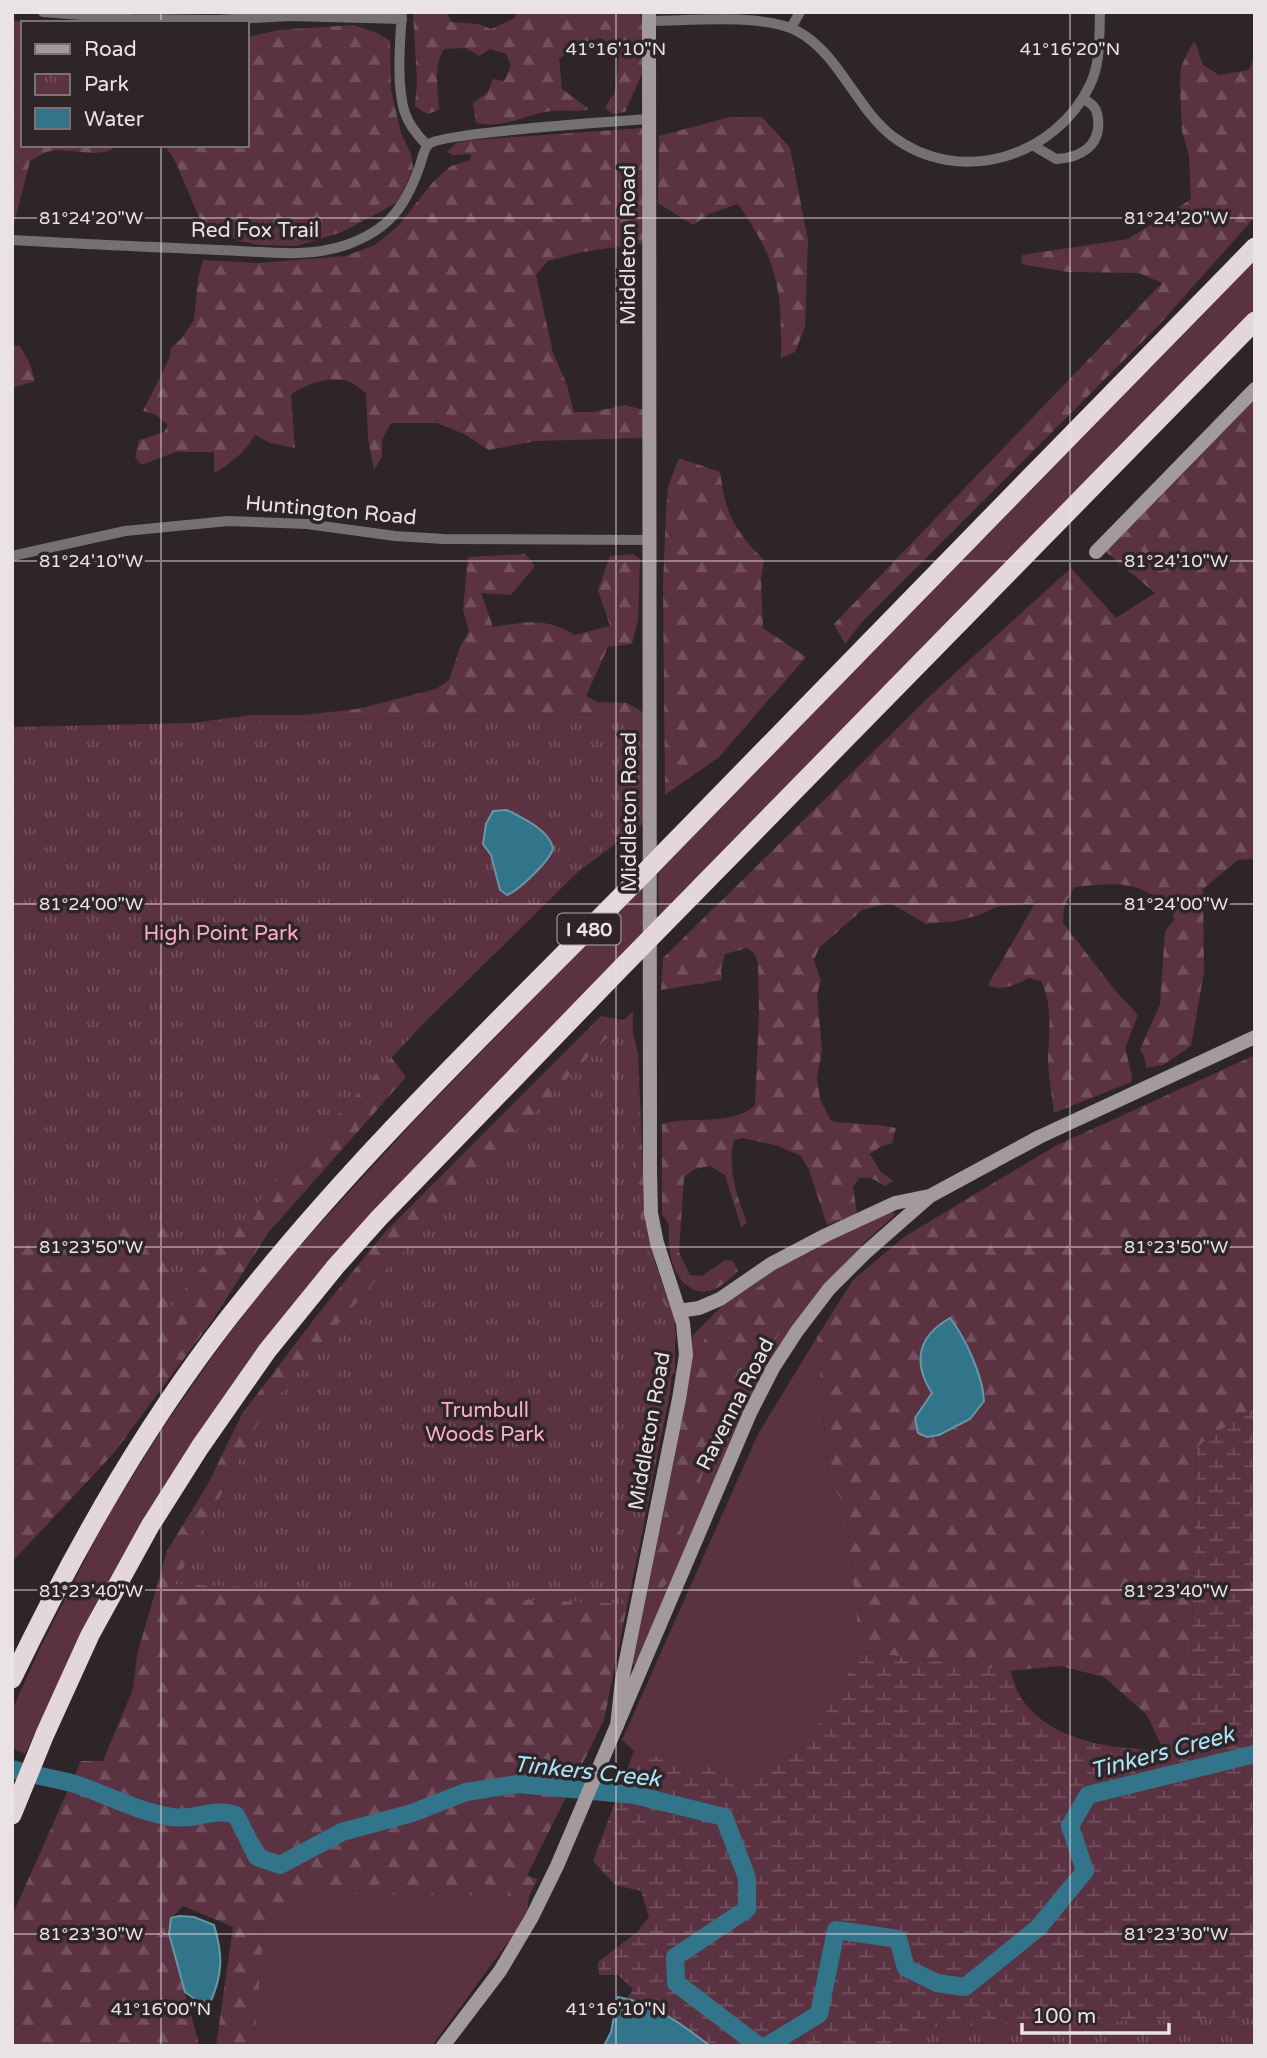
<svg xmlns="http://www.w3.org/2000/svg" width="1267" height="2058" viewBox="0 0 1267 2058" font-family="'Varela Round',sans-serif">
  <defs>
    <pattern id="forest-firs" width="22" height="20" patternUnits="userSpaceOnUse" patternTransform="scale(1.75)"><rect width="22" height="20" fill="#5b3242"/><path d="M5 1l3.5 6h-7zM16 11l3.5 6h-7z" fill="#73505d"/></pattern>
    <pattern id="wetland-marsh" width="20" height="14" patternUnits="userSpaceOnUse" patternTransform="scale(1.75)"><rect width="20" height="14" fill="#5b3242"/><path d="M1 5h8M5 5V1M11 12h8M15 12V8" fill="none" stroke="#73505d"/></pattern>
    <pattern id="park-tufts" width="24" height="20" patternUnits="userSpaceOnUse" patternTransform="scale(1.75)"><rect width="24" height="20" fill="#5b3242"/><path d="M3 7l-1-3M5 7V3M7 7l1-3M15 17l-1-3M17 17v-4M19 17l1-3" fill="none" stroke="#73505d"/></pattern>
  </defs>
  <rect width="100%" height="100%" fill="#2e2528"/>
  <path fill="#5b3242" d="M1255,259V310L659,918L658,870Z
    M643,885V934L445,1136L335,1253L293,1304L229,1390L46,1710L25,1754L12,1748V1710L41,1646L107,1517L164,1426L218,1349L274,1274L415,1120Z
    M890,1210L895,1214L892,1218C845,1257 808,1303 774,1355L637,1661L633,1666L631,1663L691,1361L693,1335L722,1306L775,1268Z
    M817,1337L828,1475L846,1509L860,1651L835,1699L800,1750L750,1777L634,1751L622,1740L758,1434Z
    M304,1881L470,1895L529,1896L527,1916L432,2046H254L264,1926Z"/>
  <path fill="url(#forest-firs)" d="M413,12H447L451,22L478,24L491,29L513,19L519,12H641L645,67L625,112L612,114L605,107L615,92L620,48L600,38L579,45L559,59L562,89L589,109C576,113 565,109 551,111C522,115 506,129 476,123L473,103L488,92L493,79L504,81L511,66L506,54L490,49L479,56L466,48L444,49C433,67 438,90 439,110L427,114L415,106L417,80Z
    M12,21L75,23H23V145H118C102,161 69,147 51,151C44,152 36,158 30,161L13,228Z
    M354,25L377,33L390,41L391,90L401,133L411,154L413,168L398,202L342,232L297,246L259,245L239,241L206,225L198,215L176,163L165,145H247V37L279,30Z
    M1195,42L1203,65L1219,75L1249,70L1255,54V217L1157,327L862,622L845,644L834,624L1162,283L1139,273L1068,272L1021,264L1022,255L1128,239L1191,199L1189,156L1182,131L1180,86L1181,67L1192,44Z
    M730,117H762L790,148L808,240L805,327L795,352L781,358C782,290 778,261 738,204L709,214L693,225L658,203L659,136Z
    M643,128L645,243L582,252L548,261L536,275L553,353L567,385L574,412H593L625,405L644,410V438L535,441L489,450L464,434L437,423H391L382,440V457L374,470L368,439L366,393C360,389 353,382 347,381C327,376 307,384 291,394L295,448L270,443L255,435C244,453 232,463 214,473V452H176L141,465L135,457L139,440L164,432L168,425L156,415L143,411L169,359L171,348L182,338L194,320L198,279L203,260L258,263L346,256L375,245L398,226L433,182L451,166L470,160L471,154L453,155L447,152L456,143L471,140Z
    M12,345L20,346L30,364L35,381L12,388Z
    M1255,397V859L1238,860L1203,889L1204,972L1191,1046L1163,1065L1146,1068L1144,1056L1140,1050L1160,1004L1165,931L1174,920L1171,907C1134,879 1117,883 1074,887L1064,907L1063,923L1114,989L1138,1015L1125,1048L1132,1076L1131,1082L1054,1113C1052,1097 1049,1080 1048,1063C1048,1035 1054,1007 1041,981L1029,978C1015,985 1002,992 988,985L1035,903L996,907L979,915L957,921L926,924L890,903L862,910L819,948L814,960L821,981L817,994L822,1051L817,1078L820,1099L831,1121C853,1125 875,1123 896,1128L892,1143L880,1147L870,1154L880,1171L893,1181L885,1186L871,1178H859L853,1187L857,1214L827,1225L809,1170L801,1156L778,1146L743,1138L734,1140C727,1169 737,1196 747,1223L741,1227L725,1175L710,1166L695,1169L684,1177L679,1252L690,1275L702,1276L725,1260L733,1261L738,1271C724,1284 710,1299 691,1288C675,1279 669,1257 669,1240C668,1235 670,1228 668,1224C667,1220 664,1218 662,1215V1124C694,1115 726,1127 755,1106L759,1011L758,963L754,953L747,948L725,954L721,970L722,980L661,990L663,958L932,694L1071,568L1116,618L1155,593L1106,552Z
    M679,458L720,472C726,515 734,530 764,560L761,580L763,628L806,657L719,757L665,795L663,585L666,512L668,487Z
    M525,554L535,566L511,595L481,593L493,627C525,622 546,617 575,635L610,626L598,590L610,556L633,554L640,559L638,620L632,644L608,647L586,696L597,702L627,703L644,713L192,723L252,715H303L357,709L436,689L449,680L460,647L469,631L463,610L468,557Z
    M12,971L378,1040L406,1077L268,1233L212,1321L113,1454L12,1562Z
    M601,1016L630,1021L638,1053L645,1217L656,1266L675,1319V1372L656,1392L651,1488L604,1720L527,1876L538,1879L529,1896L293,1893L264,1927L254,2046H216L233,1927L183,1906L171,1918L169,1934L198,2040V2046H12V1916L81,1761H103L133,1689L137,1655L167,1551L208,1484L242,1414L318,1314L385,1232Z
    M1255,1055V1406L1197,1447L1190,1705L1185,1752L1172,1769L1147,1715L1104,1677L1060,1666L1009,1671L860,1651L846,1509L828,1475L817,1337L853,1280L904,1237L1055,1146Z
    M821,1256L826,1269L767,1351L715,1442L688,1514L666,1584L649,1598L686,1398C690,1388 695,1378 698,1367C702,1353 702,1339 710,1326C725,1304 795,1262 821,1256Z"/>
  <path fill="url(#wetland-marsh)" d="M1255,1406V2046H710L672,2017L627,1998L633,1989L618,1975H599L598,1962L636,1933L649,1917L641,1891L615,1885L593,1861L634,1751L751,1776L800,1750L835,1699L860,1651L1010,1671C1014,1681 1017,1693 1023,1701C1054,1742 1112,1749 1159,1750L1165,1754L1173,1769L1185,1752L1190,1705L1197,1447Z"/>
  <path fill="url(#park-tufts)" d="M644,713L645,822L579,871L423,1024L289,1167L203,1266L171,1308V1220L12,1222V727Z
    M633,1011L632,1066L641,1226L655,1281L676,1333L670,1393L627,1604L175,1584L259,1421L318,1347L380,1275L448,1207L509,1138Z
    M1255,2017V2046H907L927,2027Z"/>
  <path fill="#32758a" stroke="#6996a5" stroke-width="2" d="M507,810C523,818 549,830 553,848C551,860 518,891 507,895L500,890L491,855L483,844L486,824L493,811Z
    M950,1318C965,1337 983,1376 984,1401L970,1419L939,1435L927,1437L918,1433L915,1418L932,1393C912,1362 918,1336 950,1318Z
    M179,1916L194,1917L214,1925C223,1955 223,1974 210,2003L199,2002L185,1992L169,1934L171,1918Z
    M618,1997C654,2003 683,2025 710,2046H604L611,2032Z"/>
  <g fill="none" stroke-linecap="round" stroke-linejoin="round">
    <path stroke="#32758a" stroke-width="18" d="M12,1769C33,1776 55,1778 75,1784C108,1795 138,1812 172,1817C194,1821 214,1807 236,1815L257,1857L280,1865L342,1832L412,1813L466,1792L518,1784L635,1795L724,1817L747,1878V1909L675,1957L676,1983L759,2046
      M767,2046L819,2014L836,1930L898,1939L906,1968L937,1983L965,1987L1038,1928L1085,1871L1070,1826L1088,1795L1255,1754"/>
    <path stroke="#757172" stroke-width="10" d="M43,12L132,19L216,20L290,16L402,19
      M402,12C400,41 396,86 405,113C409,125 418,136 427,145
      M649,21C689,21 763,13 797,31C839,53 855,107 892,136C959,187 1055,158 1090,85C1101,62 1099,37 1100,12
      M791,28L800,12
      M1034,146L1056,159C1080,158 1101,146 1098,119C1097,108 1093,104 1083,99
      M12,240C81,244 150,247 219,250C260,251 306,259 346,245C388,230 404,209 419,168C422,161 423,149 429,144C442,133 619,121 649,119
      M12,556L125,531L228,521L307,524L395,536L444,539L650,540"/>
    <path stroke="#a29a9c" stroke-width="14" d="M1096,552L1255,389
      M679,1311L699,1308L720,1299L771,1264L826,1235L895,1203L929,1196
      M617,1726L622,1680L679,1399L686,1355L683,1323L657,1243L651,1213L650,1173L649,12
      M443,2046L500,1971L532,1917L557,1866L750,1413L773,1368L797,1331L829,1289L865,1253L930,1196L1039,1137L1255,1037"/>
    <path stroke="#e3d7db" stroke-width="19" d="M12,1679C77,1544 151,1413 246,1296C367,1144 510,1010 646,871C848,662 1052,455 1255,247
      M12,1815L45,1734L90,1635L150,1526L200,1447L267,1351L336,1266L379,1218L620,969L1255,321"/>
  </g>
  <path fill="none" stroke="#eae3e5" stroke-width="2" stroke-opacity="0.45" d="M161,12V23M616,12V2046M1070,12V2046M161,145V2046M12,218H1255M12,561H1255M12,904H1255M12,1247H1255M12,1590H1255M12,1934H1255"/>
  <g text-anchor="middle" stroke-width="7" stroke-linejoin="round" paint-order="stroke">
    <rect fill="#2e2528" stroke="#b2aaac" stroke-width="2" x="557.5" y="913.5" width="63" height="31" rx="5"/>
    <g font-size="19" font-weight="bold" fill="#eae3e5">
      <text x="589" y="936">I 480</text>
    </g>
    <g font-size="21" fill="#eae3e5" stroke="#2e2528">
      <text x="255" y="237">Red Fox Trail</text>
      <text transform="translate(628 245) rotate(-90)" y="7">Middleton Road</text>
      <text transform="translate(331 510) rotate(5)" y="7">Huntington Road</text>
      <text transform="translate(629 812) rotate(-90)" y="7">Middleton Road</text>
      <text transform="translate(735 1404) rotate(-63)" y="7">Ravenna Road</text>
      <text transform="translate(649 1431) rotate(-80)" y="7">Middleton Road</text>
    </g>
    <g font-size="21" fill="#feabca" stroke="#2e2528">
      <text x="221" y="940">High Point Park</text>
      <text x="485" y="1417">Trumbull<tspan x="485" dy="24">Woods Park</tspan></text>
    </g>
    <g font-size="23" font-style="italic" fill="#ace3f8" stroke="#2e2528">
      <text transform="translate(1162 1752) rotate(-15)" y="8">Tinkers Creek</text>
      <text transform="translate(587 1771) rotate(6)" y="8">Tinkers Creek</text>
    </g>
  </g>
  <g font-size="18" text-anchor="middle" fill="#eae3e5" stroke="#2e2528" stroke-width="7" stroke-linejoin="round" paint-order="stroke">
    <text x="616" y="55">41°16'10"N</text>
    <text x="1070" y="55">41°16'20"N</text>
    <text x="1176" y="224">81°24'20"W</text>
    <text x="91" y="224">81°24'20"W</text>
    <text x="1176" y="567">81°24'10"W</text>
    <text x="91" y="567">81°24'10"W</text>
    <text x="91" y="910">81°24'00"W</text>
    <text x="1176" y="910">81°24'00"W</text>
    <text x="91" y="1253">81°23'50"W</text>
    <text x="1176" y="1253">81°23'50"W</text>
    <text x="91" y="1597">81°23'40"W</text>
    <text x="1176" y="1597">81°23'40"W</text>
    <text x="1176" y="1940">81°23'30"W</text>
    <text x="91" y="1940">81°23'30"W</text>
    <text x="161" y="2015">41°16'00"N</text>
    <text x="616" y="2015">41°16'10"N</text>
  </g>
  <rect width="1267" height="2058" fill="none" stroke="#eae3e5" stroke-width="28"/>
  <rect x="21" y="21" width="228" height="126" fill="#2e2528" stroke="#797174" stroke-width="2"/>
  <rect x="35" y="44" width="35" height="10" fill="#a29a9c" stroke="#797174" stroke-width="2"/>
  <text x="84" y="56" font-size="21" fill="#eae3e5">Road</text>
  <rect x="35" y="74" width="35" height="21" fill="url(#park-tufts)" stroke="#797174" stroke-width="2"/>
  <text x="84" y="91" font-size="21" fill="#eae3e5">Park</text>
  <rect x="35" y="108" width="35" height="21" fill="#32758a" stroke="#797174" stroke-width="2"/>
  <text x="84" y="126" font-size="21" fill="#eae3e5">Water</text>
  <path d="M1022 2023v10h147v-10" fill="none" stroke="#eae3e5" stroke-width="3.5"/>
  <text x="1032" y="2023" font-size="21" fill="#eae3e5" stroke="#2e2528" stroke-width="5" paint-order="stroke">100 m</text>
</svg>
